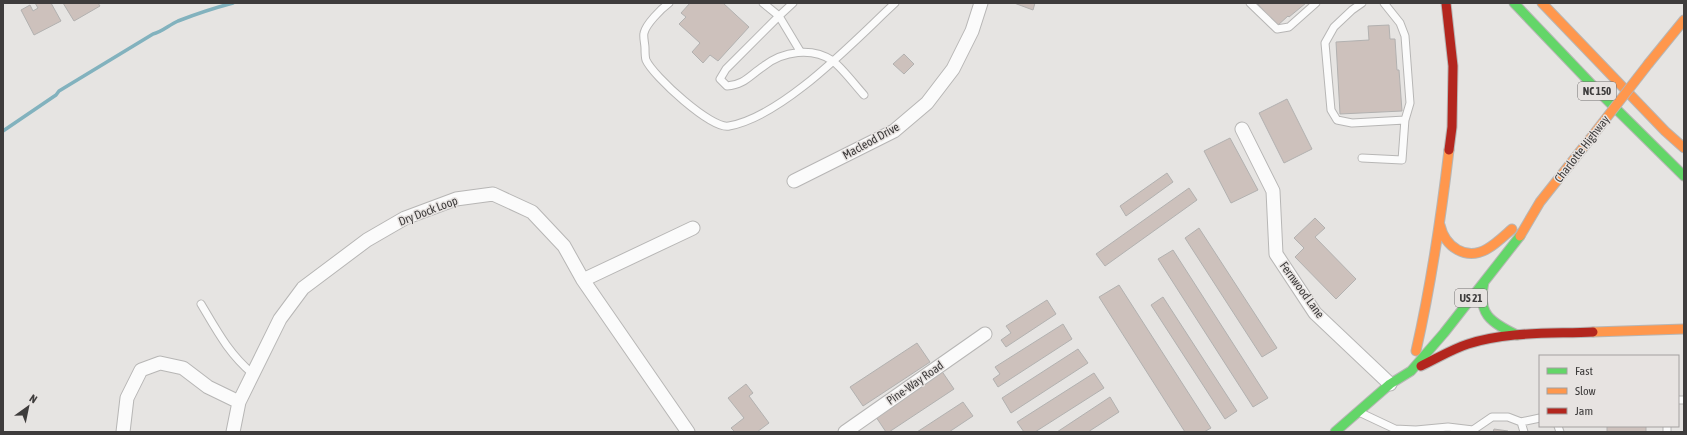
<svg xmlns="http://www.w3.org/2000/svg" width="1687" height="435" viewBox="0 0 1687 435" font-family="'Asap Condensed',sans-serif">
  <rect width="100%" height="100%" fill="#e6e4e2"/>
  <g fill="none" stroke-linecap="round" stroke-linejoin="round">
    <path stroke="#82b2be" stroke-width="3.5" d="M3,131L56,95L59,91L153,34C162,32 169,25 178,21C196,14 214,8 233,3"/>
  </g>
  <path fill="#cdc1bc" stroke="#b2b1b0" d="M35,3H51L61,21L34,35L21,10L30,5L33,11L38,8Z
    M63,3H98L100,6L74,21Z
    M690,3H723L749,27L718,61L710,55L703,63L692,52L700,43L679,24L686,17L681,13Z
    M1014,3H1035L1033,10Z
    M1257,3H1306L1289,17L1288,16L1277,26Z
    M1389,25L1390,39H1395L1397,70H1399L1402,111L1340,114L1336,42L1369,40L1368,26Z
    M904,54L914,64L904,74L893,64Z
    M1287,99L1312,149L1284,163L1259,113Z
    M1230,138L1258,190L1231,203L1204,151Z
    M1167,173L1173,182L1126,216L1120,206Z
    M1189,188L1197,200L1105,266L1096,254Z
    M1315,218L1325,228L1315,237L1356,279L1336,299L1295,257L1304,248L1294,238Z
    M1199,228L1277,348L1262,357L1185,238Z
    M1173,250L1268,398L1253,407L1158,259Z
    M1119,285L1211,428L1204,432H1185L1099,297Z
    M1163,297L1237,411L1225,419L1151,305Z
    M1047,300L1056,314L1006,347L1001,340L1011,333L1006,326Z
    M1063,324L1072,339L998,387L993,379L1000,374L995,367Z
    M917,343L930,362L863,406L850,387Z
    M1078,349L1088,363L1011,413L1002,398Z
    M941,370L954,389L889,432H886L874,414Z
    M1094,373L1104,388L1035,432H1024L1017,422Z
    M746,384L753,393L749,396L769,423L757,432H735L731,428L744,418L728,398Z
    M1110,397L1119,412L1088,432H1057Z
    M963,402L973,416L949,432H917Z
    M1607,426H1646V432H1607Z
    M1494,429L1508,431V432H1493Z"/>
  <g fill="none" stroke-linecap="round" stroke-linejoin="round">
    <defs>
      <path id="lane" d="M669,3C661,9 646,24 644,33C643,37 645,44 645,48C645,52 645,57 646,60C653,76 712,130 729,126C784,116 854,41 895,3
        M763,3L779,16L793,3
        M1250,3L1277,29L1289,27L1316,3
        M1362,3L1352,10L1334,27L1325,43L1331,110L1337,120L1352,123L1405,120L1410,103L1405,36L1400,23L1384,3
        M800,51L779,16L726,69L720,79L727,86C744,85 750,75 764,66C783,51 812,47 833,61C843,69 855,85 864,95
        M1362,158L1402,160L1405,119
        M201,304C217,331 229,354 253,374
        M1678,400H1684
        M1361,413L1395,429L1416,430L1448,427L1473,430L1492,417H1508L1521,422L1540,418
        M1521,422L1524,432
        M1558,426L1560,432
        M1667,426V432"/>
      <path id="street" d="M1242,129L1273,191L1276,254L1315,313L1390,384
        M794,181L894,131L927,103L953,69L972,31L981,3
        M583,280L693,228
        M123,432L127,398L141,370L160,363L183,368L208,387L239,402
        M233,432L239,402L280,319L303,288L367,240L405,218L456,199L493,194L532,212L564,246L583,280L688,432
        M845,432L985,334"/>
      <path id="fast" d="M1514,3L1598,91L1684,176
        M1484,282C1477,314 1490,322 1517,335
        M1335,432L1390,384L1411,371L1444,333L1520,236"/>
      <path id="slow" d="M1542,3L1665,131L1684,148
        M1649,63L1684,20
        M1440,225C1445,247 1466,261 1487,249C1496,244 1504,236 1512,229
        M1520,236L1540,202L1590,139
        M1593,332L1684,329
        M1416,351C1431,285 1441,218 1449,150"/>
      <path id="jam" d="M1446,3L1453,66L1452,127L1449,150
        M1421,366C1436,359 1452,349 1468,344C1507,331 1552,334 1593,332"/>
    </defs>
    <use href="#lane" stroke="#b7b6b5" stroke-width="9"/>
    <use href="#street" stroke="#b7b6b5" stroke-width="15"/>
    <use href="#fast" stroke="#b7b6b5" stroke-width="11"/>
    <use href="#slow" stroke="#b7b6b5" stroke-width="11"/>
    <use href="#jam" stroke="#b7b6b5" stroke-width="11"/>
    <use href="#lane" stroke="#fbfbfb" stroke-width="7"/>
    <use href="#street" stroke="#fbfbfb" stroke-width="13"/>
    <use href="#fast" stroke="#63d668" stroke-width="9"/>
    <use href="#slow" stroke="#ff974d" stroke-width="9"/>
    <use href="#jam" stroke="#b3261e" stroke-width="9"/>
    <defs>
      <path id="slow-bridge" d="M1590,139L1649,63"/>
    </defs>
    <use href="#slow-bridge" stroke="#b7b6b5" stroke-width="11" stroke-linecap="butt"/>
    <use href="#slow-bridge" stroke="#ff974d" stroke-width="9"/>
  </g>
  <g text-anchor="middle" stroke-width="3" stroke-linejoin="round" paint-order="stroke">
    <g fill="#e7e3e1" stroke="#716e6e" stroke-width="1">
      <rect x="1578" y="82" width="38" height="18" rx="3"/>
      <rect x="1455" y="289" width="32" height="18" rx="3"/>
    </g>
    <g font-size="11" font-weight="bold" fill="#3e3c3c">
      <text x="1597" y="95">NC 150</text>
      <text x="1471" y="302">US 21</text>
    </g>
    <g font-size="12" fill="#3e3c3c" stroke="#e7e3e1">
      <text transform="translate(871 141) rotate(-29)" y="4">Macleod Drive</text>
      <text transform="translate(1582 149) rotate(-52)" y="4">Charlotte Highway</text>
      <text transform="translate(428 211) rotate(-21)" y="4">Dry Dock Loop</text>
      <text transform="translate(1302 290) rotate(54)" y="4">Fernwood Lane</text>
      <text transform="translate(915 383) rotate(-35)" y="4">Pine-Way Road</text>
    </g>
  </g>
  <rect width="1687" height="435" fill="none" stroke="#3e3c3c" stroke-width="8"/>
  <rect x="1539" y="355" width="140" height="72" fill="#e7e3e1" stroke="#a3a09f"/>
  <rect x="1547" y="368" width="20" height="6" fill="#63d668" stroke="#a3a09f"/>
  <text x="1575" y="375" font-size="12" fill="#3e3c3c">Fast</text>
  <rect x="1547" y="388" width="20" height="6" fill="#ff974d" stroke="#a3a09f"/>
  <text x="1575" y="395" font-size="12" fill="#3e3c3c">Slow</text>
  <rect x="1547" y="408" width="20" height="6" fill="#b3261e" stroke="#a3a09f"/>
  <text x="1575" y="415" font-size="12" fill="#3e3c3c">Jam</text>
  <g transform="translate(28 407) rotate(33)" stroke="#e7e3e1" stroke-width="3" paint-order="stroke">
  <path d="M0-3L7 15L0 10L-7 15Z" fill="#3e3c3c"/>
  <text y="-6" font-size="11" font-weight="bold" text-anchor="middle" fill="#3e3c3c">N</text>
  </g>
</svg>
